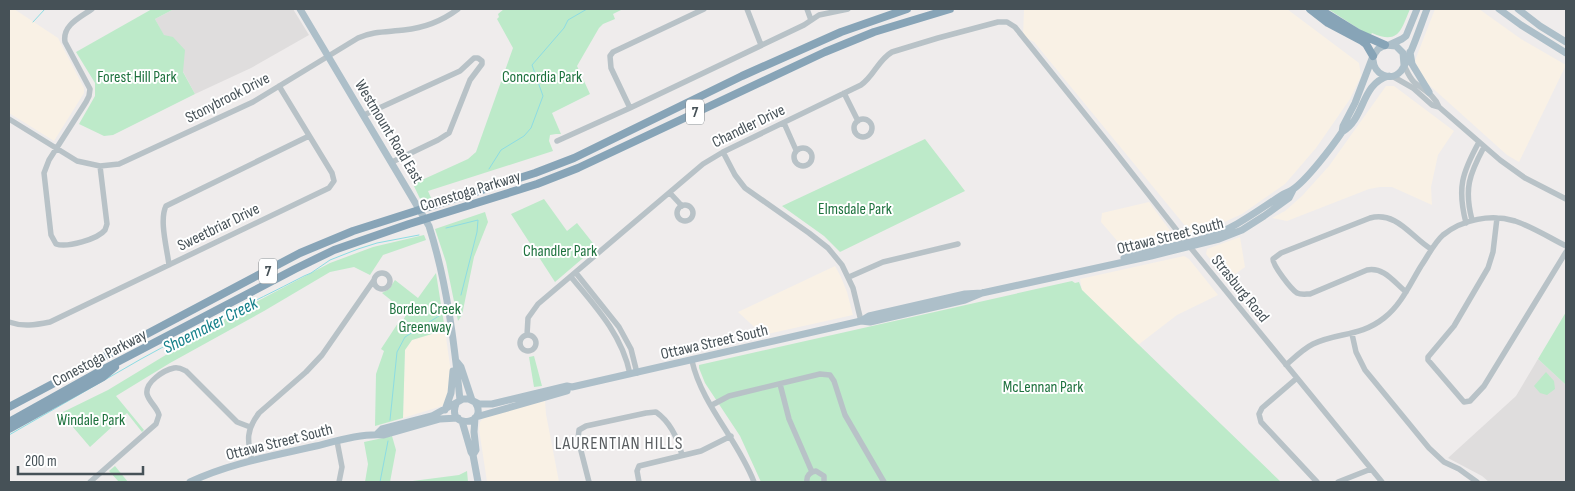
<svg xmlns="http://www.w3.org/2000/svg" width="1575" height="491" viewBox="0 0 1575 491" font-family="'Sofia Sans Condensed',sans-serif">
  <rect width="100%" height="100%" fill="#efecec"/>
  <path fill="#f9f1e5" d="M10,9H14L58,38L84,88V93L54,141L9,113Z
    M1024,9H1287L1359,63L1361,76L1350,99L1316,148L1285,184L1242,214L1218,225L1191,233L1034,42L1023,36Z
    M1435,9H1479L1521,39L1566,65L1519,162L1507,155L1428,84L1421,74L1415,61L1416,58Z
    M1386,86H1394L1454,131L1438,155L1431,187L1432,205L1392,187H1380L1369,189L1287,221L1272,218L1285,211L1302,196L1329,166Z
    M1149,202L1172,233L1169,238L1125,250L1101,222L1102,213Z
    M1240,237L1245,267L1227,280L1206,254L1207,249Z
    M1184,256L1189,259L1218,295L1177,315L1138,345L1082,290L1080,279Z
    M835,266L841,277L847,292L853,315L763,335L738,312Z
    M445,330L453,387L449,404L403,418L405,350L412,340Z
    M545,401L546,414L559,482H487L479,429L480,422L485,416Z"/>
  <path fill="#dfdddd" d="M174,9H293L309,35L251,68L195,94L155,19Z
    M1538,359L1566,385V482H1489L1482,476L1448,458L1516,396Z"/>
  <path fill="#bdeac9" d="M152,9H174L155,19L164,35L173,37L185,50L183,72L195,94L113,135L104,136L79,124L95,96V83L76,52Z
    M504,9H623L613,14L615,19L603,24L599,28L577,66L590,94L552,113L561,134H556L550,135L549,141L553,151L428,191L432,200L422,203L413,184L468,159L476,152L513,48L497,19L499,17L498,14Z
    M1328,9H1410C1401,30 1399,45 1372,33L1370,36Z
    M925,139L965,191L840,252L824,236L782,206Z
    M544,199L567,231L577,223L596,247L555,282L511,214Z
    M485,212L488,222L474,257L462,315L458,321L446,262L435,229Z
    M424,235L426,240L383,255L370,275L354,267L330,272L264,311L170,363L116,396L144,430L142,432L127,413L90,447L61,413L108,390L235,313L330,263L373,247Z
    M436,273L445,330L412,340L405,350L403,418L375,426L376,374L384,351L381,349L398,323L401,324L407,313L382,293L389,289L395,280L418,298Z
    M1072,281L1075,283L1079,282L1082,290L1281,482H761L740,436L705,383L699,368V365Z
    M1566,312V385L1538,359Z
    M534,356L542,386L534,387L529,357Z
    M1546,372L1554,381L1555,389L1547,395L1540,393L1534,386Z
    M392,436L396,450L390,482H365L368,464L364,442Z
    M115,466L128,482H119L109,471Z
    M467,471L468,482H405L459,475Z"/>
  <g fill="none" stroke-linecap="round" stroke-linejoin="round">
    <path stroke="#8ddce3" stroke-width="1" d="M33,22L45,9
      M489,169L501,150L524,136L531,128L543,96L532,65L564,28L568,20L587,9
      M446,228L478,220L477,232L461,295
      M390,420L397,352L405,337L439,316
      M9,435C53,410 97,384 141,359C195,329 250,304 304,276L311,273L330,260L358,249L377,243L419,235
      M380,482L388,441"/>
    <path stroke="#b8c2c7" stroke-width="5.5" d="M92,9C81,17 62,25 65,42L90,89L89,96L86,102L49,160L44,173L51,235L56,244C67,248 98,239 105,230L107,224L100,166
      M747,9L761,45
      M807,9L811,20
      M1404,65C1407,71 1409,77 1414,82C1423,90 1434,94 1439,107L1500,160L1525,178L1566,199
      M1392,76L1413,88L1432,105L1439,107
      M844,93L858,121
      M630,108L611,68L610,56L613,52L704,9
      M364,115L460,71L474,58H478L482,61V64L470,80L449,133L438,140L392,162
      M9,119L77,161L100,166L119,164L253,102L358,38C373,31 388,32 404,30C424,28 442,21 458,9
      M854 128a9 9 0 1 1 18 0a9 9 0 1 1-18 0Z
      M784,123L796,150
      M557,141L630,108L804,25L819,15L848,9
      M794 157a9 9 0 1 1 18 0a9 9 0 1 1-18 0Z
      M723,152L735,175L745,188L809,233L828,248L842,265L853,288L861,321
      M670,193L682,206
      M677 213a8 8 0 1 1 16 0a8 8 0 1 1-16 0Z
      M1497,218L1493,252L1488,268L1454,326L1428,357V360L1464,402L1470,401L1484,386L1566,252
      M1472,220C1464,189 1469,175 1484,147
      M1466,223C1457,188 1462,173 1479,142
      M169,265C167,248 159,220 166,206L309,136
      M576,273L619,327L631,349L637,373
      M374 281a8 8 0 1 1 16 0a8 8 0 1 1-16 0Z
      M571,277C596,307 622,335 630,374
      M849,277L883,262L958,244
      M1406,292C1393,281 1384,267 1367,270L1310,294C1306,294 1301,295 1297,293C1291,289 1273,266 1273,259L1281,253L1370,218C1397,211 1411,237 1431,249
      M9,322C23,327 35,325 50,322L329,188L334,181L332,173L279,86
      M1352,334L1356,352L1365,370L1429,448L1444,462L1459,469L1477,482
      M527,335L528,318L538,304L703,164L723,152L861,85C874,76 878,60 892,52L938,38L998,22H1007L1015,27L1109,144L1186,242L1382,482
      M520 343a8 8 0 1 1 16 0a8 8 0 1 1-16 0Z
      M692,361C702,405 738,440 754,482
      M1286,365C1294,358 1303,349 1313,344C1338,332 1360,337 1384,318C1401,305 1410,284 1421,266C1428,256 1434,243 1443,235C1463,219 1491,214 1515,221C1533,227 1550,238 1566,246
      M1297,378L1262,408L1259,414L1261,422L1317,482
      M780,384L789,419L812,472
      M712,405L729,396L820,374L830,375L834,381L845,415L884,482
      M337,441L342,467L339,482
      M252,461C247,440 246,430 259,413L306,372L322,355L374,280
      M90,482L156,424L159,415C157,407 149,402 147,394C145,382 164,370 174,368C179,367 182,369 186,371L237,422L250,427
      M589,482L578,439L579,430L586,426L646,413L656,412C670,422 678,439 682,455
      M639,482L637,471L639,466L701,451L731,436
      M807,482C806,476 810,472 816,471L824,476V482
      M1338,482L1371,469"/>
    <path stroke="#adbfc9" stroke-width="7" d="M300,9L429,226C447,283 454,341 460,400
      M1499,9L1521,25L1566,53
      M1518,9L1540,26L1566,42
      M1389,45L1402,39L1406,36L1417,9
      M1410,52L1412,64L1429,92
      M1373,60C1374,74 1390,83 1401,71C1410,59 1421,24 1427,9
      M1342,132L1343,126L1355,103L1373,56L1378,49L1385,45L1396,46L1403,53L1404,65
      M1124,258C1150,249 1179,246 1205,238C1234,229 1257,211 1282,195C1285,193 1289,192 1292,190C1306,181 1332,147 1342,132C1366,118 1360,84 1389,76
      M861,321L869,316L965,294L982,293L1151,256L1219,239L1242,230L1264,216L1289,198L1293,190
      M457,362L461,367L472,400
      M456,404C446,430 490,425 475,402
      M445,410L451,393L453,371
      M476,417L567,391
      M462,421L471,452L473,455L478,482
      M377,434L382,429L432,416L463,399H469L479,404H492L567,386L572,387L861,321L870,322L965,300L982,293
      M473,455L476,450L474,432L475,418
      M190,482C230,463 273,456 316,446C336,441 363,433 384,435L440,419L458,418"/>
    <path stroke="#87a4b7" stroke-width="8" d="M1310,9L1328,23L1362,41L1366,44L1373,56
      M1319,9L1358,33L1385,45
      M9,407L300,253L353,231L535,173L574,158L742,76L841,32L907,9
      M9,422L102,370L295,269L334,250L409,224L537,184L578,168L825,52L874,32L950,9
      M9,429L103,377L115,367"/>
  </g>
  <g text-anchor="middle" stroke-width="4" stroke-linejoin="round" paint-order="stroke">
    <g fill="#fff" stroke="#7e8589" stroke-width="1">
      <rect x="686" y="99.5" width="18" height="25" rx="4"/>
      <rect x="259" y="258.5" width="18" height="25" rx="4"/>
    </g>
    <g font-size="15" font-weight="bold" fill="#465157">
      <text x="695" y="117">7</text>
      <text x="268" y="276">7</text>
    </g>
    <g font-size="16" fill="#1e723e" stroke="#fff">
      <text x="137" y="82">Forest Hill Park</text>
      <text x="542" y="82">Concordia Park</text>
      <text x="855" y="214">Elmsdale Park</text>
      <text x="560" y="256">Chandler Park</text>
      <text x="425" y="314">Borden Creek<tspan x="425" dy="18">Greenway</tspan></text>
      <text x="1043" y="392">McLennan Park</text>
      <text x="91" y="425">Windale Park</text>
    </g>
    <g font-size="16" fill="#465157" stroke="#fff">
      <text transform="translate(227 97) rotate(-27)" y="6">Stonybrook Drive</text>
      <text transform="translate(748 125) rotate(-26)" y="6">Chandler Drive</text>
      <text transform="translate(390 131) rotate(59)" y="6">Westmount Road East</text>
      <text transform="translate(470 190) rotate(-17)" y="6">Conestoga Parkway</text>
      <text transform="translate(218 226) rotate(-26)" y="6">Sweetbriar Drive</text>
      <text transform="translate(1170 235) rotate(-14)" y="6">Ottawa Street South</text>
      <text transform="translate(1241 288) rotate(51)" y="6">Strasburg Road</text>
      <text transform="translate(714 341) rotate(-13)" y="6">Ottawa Street South</text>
      <text transform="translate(99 357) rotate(-28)" y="6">Conestoga Parkway</text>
      <text transform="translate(279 441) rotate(-14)" y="6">Ottawa Street South</text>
    </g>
    <g font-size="18" font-style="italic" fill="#17818b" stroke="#fff">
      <text transform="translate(210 325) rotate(-27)" y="6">Shoemaker Creek</text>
    </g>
    <g font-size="18" letter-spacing="1" fill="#595d60" stroke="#fff">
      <text x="619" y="449">LAURENTIAN HILLS</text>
    </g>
  </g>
  <rect width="1575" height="491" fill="none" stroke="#465157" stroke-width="20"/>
  <path d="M18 466v8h125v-8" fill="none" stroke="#465157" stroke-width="2.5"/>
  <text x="25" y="466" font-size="15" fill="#465157" stroke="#ffffff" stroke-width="4" paint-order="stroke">200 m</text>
</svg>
